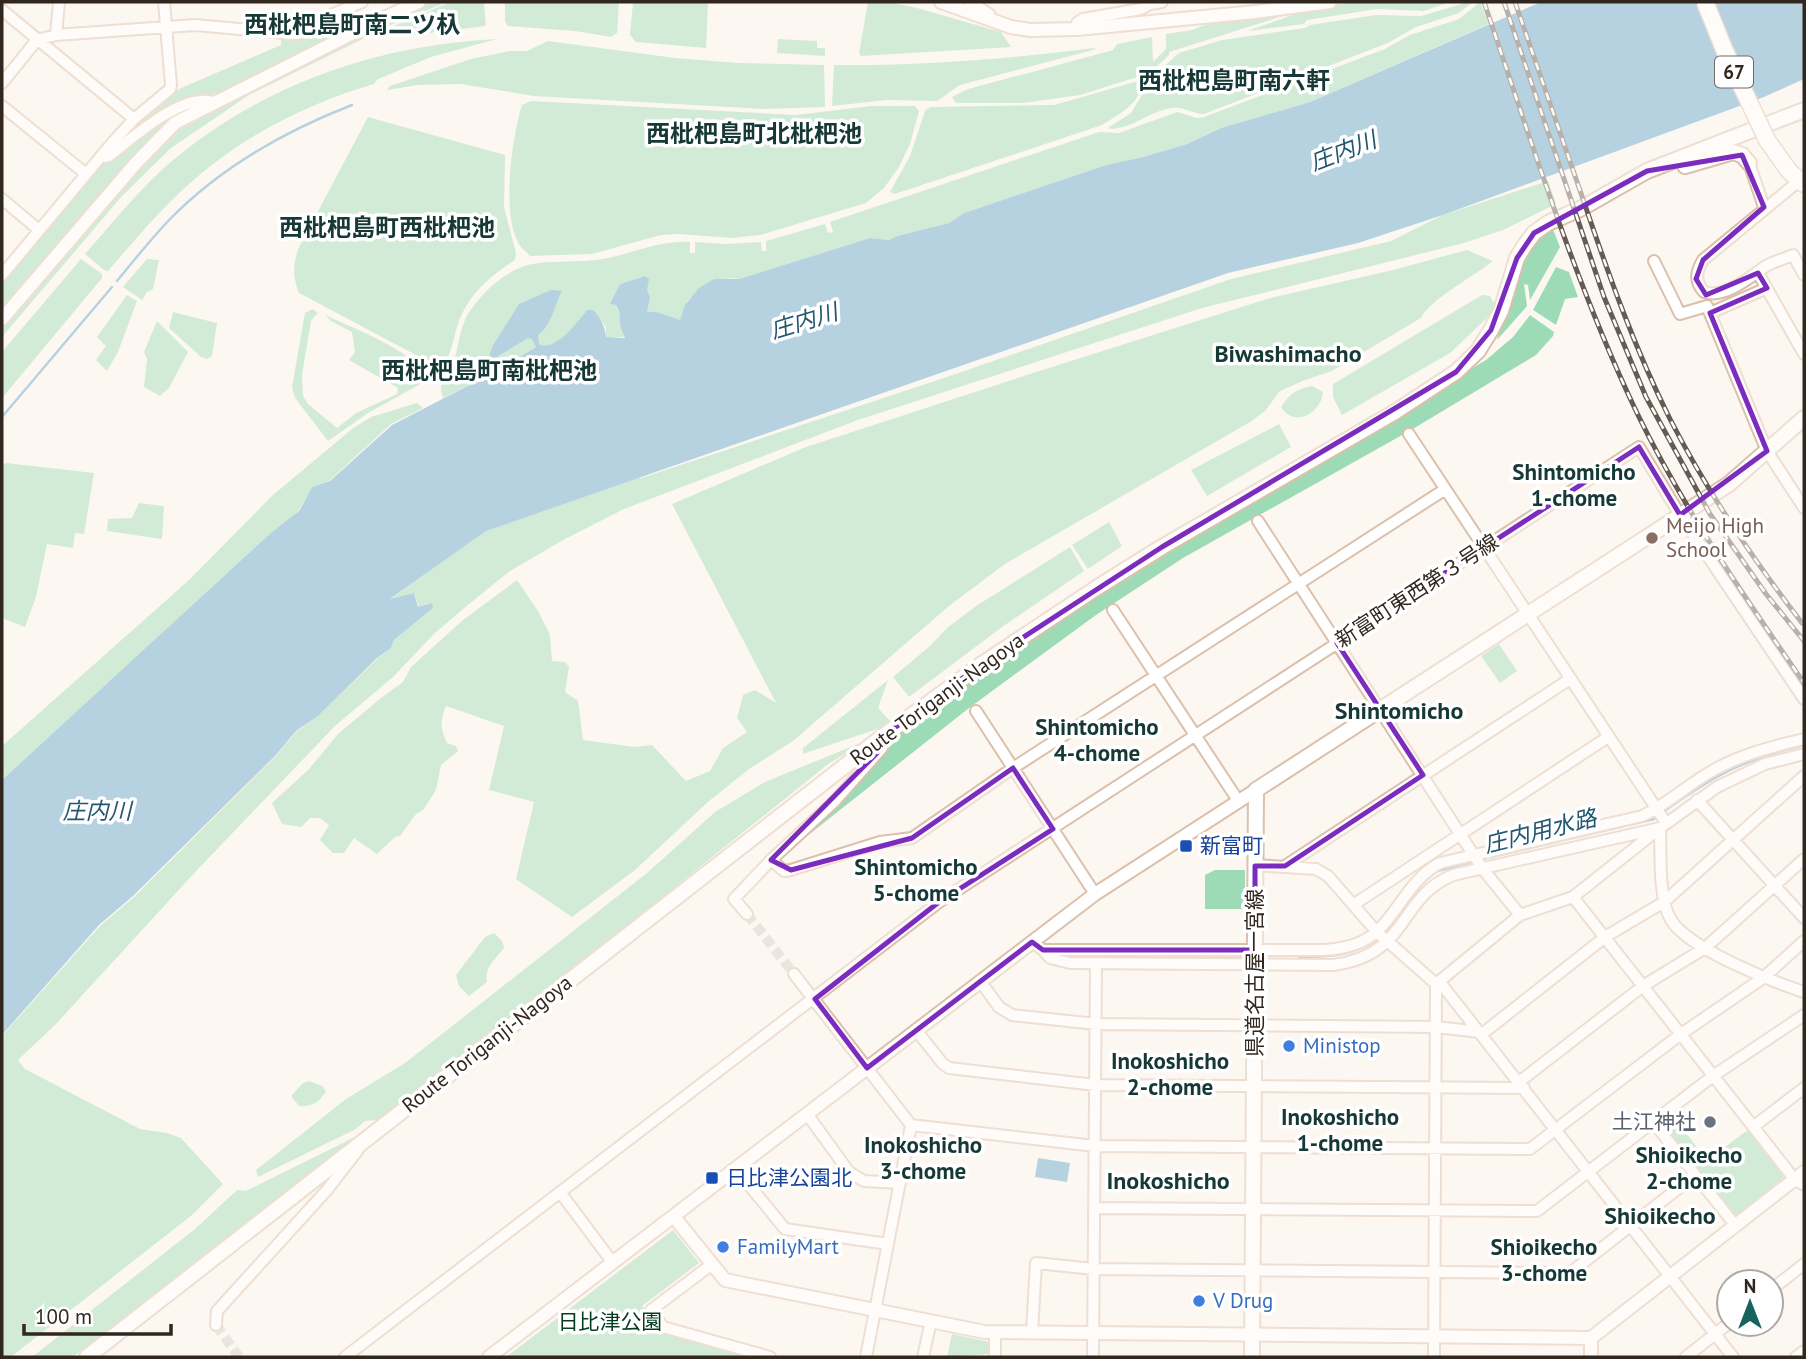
<svg xmlns="http://www.w3.org/2000/svg" width="1806" height="1359" viewBox="0 0 1806 1359" font-family="'PT Sans','Noto Sans JP',sans-serif">
  <rect width="100%" height="100%" fill="#fdf7f2"/>
  <path fill="#9ddbb6" d="M433,2H447L393,24L249,95L171,148L122,196L2,337V326L116,192L173,130L415,8Z
    M484,2L486,26L396,37L394,26L448,3Z
    M505,2H619L617,33L611,37L575,31L508,26L505,22Z
    M633,2H708L706,48L636,42L630,35Z
    M868,2H889L917,8L1001,32L1011,47L861,56L859,53Z
    M1350,2H1450L1424,11L1377,9L1307,20L1304,24L1247,31L1307,10Z
    M1468,2H1473L1459,13L1416,27L1388,43L1204,114C1192,114 1184,106 1172,108C1150,111 1132,129 1109,129V127L1131,113L1154,75L1179,53L1222,40L1305,28L1310,25L1376,15L1421,16Z
    M1480,2L1489,24L1310,102L1221,128L1187,144L1143,157L1106,165L964,213L949,223L897,236L889,240L870,238L739,279C720,275 696,289 686,304C683,308 683,316 680,320L646,312L648,307L645,276L620,284L611,304L616,305C621,313 619,315 620,324C620,328 624,333 626,337H606V327L593,310L585,312L576,325L557,342L547,347H536L521,356L507,371L485,377L443,398C436,379 449,379 454,361C458,348 459,334 465,320C476,297 506,269 532,264C555,260 579,263 602,259C632,254 659,240 690,242V253H695V242L726,244L761,242L762,251H766V241L825,224L828,233L833,232L830,222L1099,132L1119,133L1177,112L1197,118L1204,117L1385,49L1410,35L1459,19Z
    M1289,14L1169,52V55L1150,73L1080,95L1023,103H956L952,97L968,89L1106,52L1113,50L1117,44L1152,37L1153,62L1166,49V34L1192,30L1217,20Z
    M357,25L228,90L194,99L114,147L172,92L281,45V38L293,39Z
    M497,39L431,57L378,79L374,84C308,103 239,138 188,185C159,211 134,241 108,271L104,270L85,254C111,225 136,193 165,167C258,86 375,45 497,39Z
    M778,39L817,41V48H825V56L777,53Z
    M548,41L675,58L738,63L824,65L825,107L765,109L534,96L460,84L418,85L387,90L390,86L471,59L510,51H527Z
    M1094,48L1096,49L1093,50L960,85L937,101L887,100L832,106L834,65C922,66 1007,59 1094,48Z
    M1138,81H1142C1142,103 1118,115 1102,125L895,194L890,192L910,156L925,111L930,107L1054,105Z
    M531,101L796,115L871,106H915L919,111L910,144L899,167L884,188L866,203L760,235L732,238L678,234L661,235L592,254L530,256C527,252 521,248 519,244C501,215 512,137 522,105Z
    M194,106L2,312V280L93,172L156,123Z
    M368,117L505,155L504,207L516,253L515,260C493,274 472,291 461,316C452,336 453,363 434,375L414,354L299,293C292,275 293,264 299,247Z
    M1548,181L1556,204L1503,230L1464,243L1202,308L858,420L624,509L565,539L510,571L469,604L435,633L393,677L335,726L198,869L55,1025L18,1060L25,1069L140,1129L167,1133L181,1138L223,1184L192,1215L11,1357H2V1036L100,926L134,897L277,755L296,732L318,716L378,658L391,648L394,640L432,609L431,603L419,607L414,593L388,601L495,524L624,478H641L941,379L1231,279L1391,241L1443,215Z
    M1552,227L1560,247L1530,300L1528,285L1524,284L1527,306L1497,340L1521,263L1533,246Z
    M1467,250L1493,261C1476,275 1429,300 1421,318L1332,371L1305,380L1280,391L1265,411L1250,422L1005,564L949,606L793,741L749,769L709,801L635,870L572,917L516,879L534,802L489,790L504,726L446,706C440,721 440,728 447,743L456,746L458,751L441,765L436,790L423,810L416,814L400,836L395,837L377,854L354,838L344,853H333L320,840L329,825L320,818H310L301,827L282,824L272,803L309,769L338,734L381,698L403,682L411,667L463,620L517,580L538,611L550,635L552,661L565,662L569,667L565,692L578,701L583,740L635,747L652,745L686,781L710,771L723,748L747,732L737,718L743,695L755,690L776,703L672,504L806,447L1033,373L1270,298L1393,270Z
    M81,259L102,274V278L2,398V352Z
    M147,259L159,260L153,289L147,292L142,300L123,287Z
    M1556,267L1569,272L1578,297L1565,299L1556,325L1533,310Z
    M127,295L137,301L118,352L107,371L96,360L106,346L97,337Z
    M1482,295L1490,296L1496,306L1485,320L1450,353L1342,415L1333,397V384Z
    M313,309L318,313L311,321L302,375L303,396L308,404L337,428L356,413L397,394L398,388L349,360L355,352L352,332L331,321L325,315C352,328 414,350 427,378L424,382L368,413L328,441L295,398L292,387L305,313Z
    M173,312L217,323L212,356L207,359L201,357L169,328Z
    M1530,315L1554,332L1553,336L1536,355L1411,430L1183,558L1096,615L969,708L783,855L837,803L890,746L895,735L1016,648L1166,551L1486,360L1513,337Z
    M157,321L188,352L169,388L160,396L144,387L147,359L144,352Z
    M1312,386L1323,392C1321,414 1294,428 1281,407C1289,394 1296,389 1312,386Z
    M417,403L423,408L391,424L329,481L312,487L300,509L2,780V746L188,581L273,495L352,429L371,417Z
    M1279,424L1291,447L1207,496L1191,470Z
    M6,463L94,473L84,534L75,533L73,548L47,544L36,597L25,627L2,618V466Z
    M139,503L164,506L162,539L107,531L108,519L132,518Z
    M1109,522L1122,546L1088,569L1072,545Z
    M1070,547L1084,571L1002,627L909,697L893,677L930,646L947,628L976,606Z
    M1499,644L1517,671L1500,683L1481,656Z
    M888,680L878,708L891,722L886,726L803,754V748Z
    M865,741L827,765L650,907L378,1120L365,1121L356,1129L258,1177L256,1170L346,1099L405,1063L647,873L715,812L765,782Z
    M1215,870H1245V909H1205V875Z
    M494,933L502,941L504,948C495,960 484,967 487,982L469,996L459,986L456,975L485,937Z
    M309,1081L322,1086L326,1091C320,1102 312,1107 299,1106L291,1096L303,1083Z
    M1671,1114L1707,1160L1748,1130L1784,1177L1736,1216H1731L1662,1127L1661,1122Z
    M359,1135L73,1357H32L195,1229L237,1190L246,1191Z
    M673,1230L699,1263L642,1306L661,1330L739,1353L737,1357H506Z
    M952,1334L989,1342L990,1354L947,1357Z"/>
  <path fill="#60a4cb" d="M1541,2H1804V79L1764,97L1443,215L1358,243L1228,273L486,531L390,599L414,593L418,607L432,603L433,608L394,640L391,648L377,658L318,716L296,731L276,755L133,896L99,925L2,1035V780L271,533L300,510L312,487L330,481L392,425L485,377L507,371L521,356L536,347L532,339L528,338L495,358L491,363L488,361L492,347L519,304L551,290L562,291C554,306 552,325 538,335L539,344C555,353 578,321 587,310H593C601,318 605,326 606,337L625,338C624,334 620,328 620,324C619,315 621,313 616,305L610,304L620,284L645,276L649,279L647,290L650,297L647,312H656L680,320L685,305L699,288L714,279H739L870,238L889,240L897,236L949,223L964,213L1106,165L1143,157L1187,144L1221,128L1310,102Z
    M1038,1158L1070,1163L1067,1182L1035,1177Z"/>
  <g fill="none" stroke-linecap="round" stroke-linejoin="round">
    <path stroke="#60a4cb" stroke-width="2.5" d="M117,281C134,260 151,239 170,219C221,167 285,131 352,105
      M2,417L112,287
      M1663,812C1713,776 1744,759 1804,745
      M1482,859L1654,819L1658,816
      M1434,872L1475,861
      M1115,956L1246,957
      M1299,957C1328,957 1354,956 1378,938"/>
    <path stroke="#d4cdc8" stroke-width="10" stroke-dasharray="10 5" stroke-linecap="butt" d="M747,914L794,974
      M216,1325L239,1357"/>
    <defs>
      <path id="minor" d="M970,2L989,14L988,18
        M2,10L134,119
        M300,28L362,2
        M1075,29L1077,23L1083,19L1141,9L1150,4L1162,2
        M56,35L59,2
        M2,83L37,40L56,35L195,25L295,34L346,23L362,20L373,23
        M2,106L86,174
        M105,157L109,156C134,137 181,93 214,102
        M1749,163L1764,207
        M1799,181L1703,260C1696,272 1694,281 1704,292C1723,299 1748,279 1763,268C1771,262 1784,259 1793,255L1804,275
        M2,199L39,230
        M1654,261L1680,314L1707,306L1767,451L1804,508
        M1758,273L1804,354
        M2,275L113,142L134,119L170,89L171,85L164,2
        M1710,313L1767,288
        M1409,434L1666,823
        M1258,521L1482,868L1520,915
        M1113,610L1239,802
        M976,711L1095,894
        M1697,800L1804,918
        M1660,828C1661,852 1658,899 1671,920C1689,949 1771,981 1804,992
        M771,860L784,871L791,870L880,842L912,838L1013,768L1444,490
        M1255,865L1316,869L1328,876L1376,931L1436,984L1434,1357
        M1285,866L1570,679
        M1573,897L1795,1180L1804,1185
        M1353,905L1608,737
        M747,914L734,899L771,860L835,801L882,748L878,740
        M1032,942L1043,950H1325C1338,949 1351,947 1363,941C1394,926 1405,881 1440,863L1642,816C1666,805 1685,787 1707,774C1736,756 1770,747 1804,739
        M1043,950L1050,958L1070,963L1333,965C1410,955 1397,898 1453,875L1660,828
        M794,974L911,1125L1095,1146L1530,1149L1681,1034L1763,978L1804,941
        M980,981L999,1007L1012,1015L1096,1024L1436,1027L1480,1032
        M1439,981L1733,1357
        M1436,984L1520,915L1573,897L1660,828L1717,787L1765,764L1804,754
        M916,1030L943,1064L949,1068L1095,1085L1524,1088
        M1482,1034L1605,937L1664,902L1804,776
        M1519,1082L1643,986L1705,948L1804,859
        M807,1114L849,1172L864,1181L900,1183
        M1654,1123L1735,1225
        M1753,1127L1804,1088
        M736,1169L785,1229L888,1244
        M560,1192L613,1263
        M1094,1208L1537,1211L1713,1076L1804,1015
        M711,1265L651,1310L663,1327L770,1357
        M1771,1290L1804,1264
        M216,1325L217,1311L327,1190L358,1150
        M995,1332V1357
        M1032,1332L1036,1263L1094,1269L1570,1273L1694,1176
        M345,1357L939,902L1639,447L1680,515L1804,699
        M866,1357L911,1125
        M923,1357L931,1321
        M1093,1357L1096,963
        M1686,1357L1729,1323
        M1796,1357L1804,1351"/>
      <path id="tertiary" d="M941,2L1011,27L1030,30L1077,29L1255,12L1330,2
        M2,319L136,163L175,123L373,23L419,2
        M674,1217L725,1280L985,1332L1591,1338L1804,1172
        M489,1357L1095,894L1256,790
        M1591,1357V1338"/>
      <path id="secondary" d="M1685,166L1733,152L1742,155L1749,163
        M87,1357L878,740L982,664L1098,587L1162,547L1395,412L1456,372L1478,351L1491,330L1501,311L1517,258L1525,245L1534,233L1548,223L1582,208L1647,171L1804,110
        M1252,1357L1256,790L1729,484L1804,418"/>
      <path id="primary" d="M1767,140L1789,171L1804,184"/>
    </defs>
    <use href="#minor" stroke="#dcc0ab" stroke-width="14"/>
    <use href="#tertiary" stroke="#dcc0ab" stroke-width="16"/>
    <use href="#secondary" stroke="#dcc0ab" stroke-width="18"/>
    <use href="#primary" stroke="#dcc0ab" stroke-width="19"/>
    <use href="#minor" stroke="#fff" stroke-width="10"/>
    <use href="#tertiary" stroke="#fff" stroke-width="12"/>
    <use href="#secondary" stroke="#fff" stroke-width="14"/>
    <use href="#primary" stroke="#fff" stroke-width="16"/>
    <defs>
      <path id="rail" d="M1484,2C1531,140 1574,281 1637,413C1683,508 1744,596 1804,683
        M1504,2L1604,297L1646,397L1710,514L1766,594L1804,641
        M1515,2C1538,69 1561,135 1584,202C1609,276 1635,349 1670,419C1707,491 1752,558 1802,623"/>
    </defs>
    <use href="#rail" stroke="#655b54" stroke-width="5"/>
    <use href="#rail" stroke="#fff" stroke-width="2.5" stroke-dasharray="8" stroke-linecap="butt"/>
    <defs>
      <path id="primary-bridge" d="M1705,2L1724,49L1767,140"/>
    </defs>
    <use href="#primary-bridge" stroke="#dcc0ab" stroke-width="19" stroke-linecap="butt"/>
    <use href="#primary-bridge" stroke="#fff" stroke-width="16"/>
  </g>
  <path d="M0 0H1806V1359H0ZM1742,155L1764,207L1703,260L1696,279L1706,295L1758,273L1767,288L1710,313L1767,451L1680,515L1639,447L1337,643L1423,775L1285,866H1255V950H1043L1032,942L867,1068L815,999L939,902L1053,829L1013,768L912,838L791,870L771,860L882,748L878,740L982,664L1162,547L1456,372L1491,330L1517,258L1534,233L1647,171Z" fill="#fdf7f2" fill-opacity=".55" fill-rule="evenodd"/>
  <path fill="none" stroke="#7b2cbf" stroke-width="5" stroke-linejoin="round" d="M1742,155L1764,207L1703,260L1696,279L1706,295L1758,273L1767,288L1710,313L1767,451L1680,515L1639,447L1337,643L1423,775L1285,866H1255V950H1043L1032,942L867,1068L815,999L939,902L1053,829L1013,768L912,838L791,870L771,860L882,748L878,740L982,664L1162,547L1456,372L1491,330L1517,258L1534,233L1647,171Z"/>
  <circle fill="#8d6e63" stroke="#fff" stroke-width="2.5" cx="1652" cy="538" r="7"/>
  <g fill="#1a4fb4" stroke="#fff" stroke-width="2.5">
    <rect x="1179" y="839" width="14" height="14" rx="3.5"/>
    <rect x="705" y="1171" width="14" height="14" rx="3.5"/>
  </g>
  <g fill="#3f7fe0" stroke="#fff" stroke-width="2.5">
    <circle cx="1289" cy="1046" r="7"/>
    <circle cx="723" cy="1247" r="7"/>
    <circle cx="1199" cy="1301" r="7"/>
  </g>
  <circle fill="#6b7280" stroke="#fff" stroke-width="2.5" cx="1710" cy="1122" r="7"/>
  <g text-anchor="middle" stroke-width="7" stroke-linejoin="round" paint-order="stroke">
    <rect fill="#fff" stroke="#706862" stroke-width="2" x="1715" y="56.5" width="38" height="31" rx="5"/>
    <g font-size="19" font-weight="bold" fill="#32271f">
      <text x="1734" y="79">67</text>
    </g>
    <g font-size="21" fill="#785e54" stroke="#fff" text-anchor="start">
      <text x="1666" y="533">Meijo High<tspan x="1666" dy="24">School</tspan></text>
    </g>
    <g font-size="21" fill="#32271f" stroke="#fff">
      <text transform="translate(1417 591) rotate(-33)" y="7">新富町東西第３号線</text>
      <text transform="translate(937 699) rotate(-36)" y="7">Route Toriganji-Nagoya</text>
      <text transform="translate(1255 973) rotate(-90)" y="7">県道名古屋一宮線</text>
      <text transform="translate(487 1044) rotate(-38)" y="7">Route Toriganji-Nagoya</text>
    </g>
    <g font-size="21" fill="#164399" stroke="#fff" text-anchor="start">
      <text x="1200" y="853">新富町</text>
      <text x="726" y="1185">日比津公園北</text>
    </g>
    <g font-size="21" fill="#366cbe" stroke="#fff" text-anchor="start">
      <text x="1303" y="1053">Ministop</text>
      <text x="737" y="1254">FamilyMart</text>
      <text x="1213" y="1308">V Drug</text>
    </g>
    <g font-size="21" fill="#5b616d" stroke="#fff" text-anchor="end">
      <text x="1696" y="1129">土江神社</text>
    </g>
    <g font-size="21" fill="#033c23" stroke="#fff">
      <text x="610" y="1329">日比津公園</text>
    </g>
    <g font-size="23" font-style="italic" fill="#225671" stroke="#fff">
      <text transform="translate(1343 151) rotate(-21)" y="8">庄内川</text>
      <text transform="translate(804 321) rotate(-17)" y="8">庄内川</text>
      <text x="97" y="819">庄内川</text>
      <text transform="translate(1540 831) rotate(-14)" y="8">庄内用水路</text>
    </g>
    <g font-size="23" font-weight="bold" fill="#173936" stroke="#fff">
      <text x="1574" y="480">Shintomicho<tspan x="1574" dy="26">1-chome</tspan></text>
      <text x="1097" y="735">Shintomicho<tspan x="1097" dy="26">4-chome</tspan></text>
      <text x="916" y="875">Shintomicho<tspan x="916" dy="26">5-chome</tspan></text>
      <text x="1170" y="1069">Inokoshicho<tspan x="1170" dy="26">2-chome</tspan></text>
      <text x="1340" y="1125">Inokoshicho<tspan x="1340" dy="26">1-chome</tspan></text>
      <text x="923" y="1153">Inokoshicho<tspan x="923" dy="26">3-chome</tspan></text>
      <text x="1689" y="1163">Shioikecho<tspan x="1689" dy="26">2-chome</tspan></text>
      <text x="1544" y="1255">Shioikecho<tspan x="1544" dy="26">3-chome</tspan></text>
    </g>
    <g font-size="24" font-weight="bold" fill="#173936" stroke="#fff">
      <text x="352" y="33">西枇杷島町南二ツ杁</text>
      <text x="1234" y="89">西枇杷島町南六軒</text>
      <text x="754" y="142">西枇杷島町北枇杷池</text>
      <text x="387" y="236">西枇杷島町西枇杷池</text>
      <text x="1288" y="362">Biwashimacho</text>
      <text x="489" y="379">西枇杷島町南枇杷池</text>
      <text x="1399" y="719">Shintomicho</text>
      <text x="1168" y="1189">Inokoshicho</text>
      <text x="1660" y="1224">Shioikecho</text>
    </g>
  </g>
  <rect width="1806" height="1359" fill="none" stroke="#32271f" stroke-width="7"/>
  <g transform="translate(1750 1303)"><circle r="33" fill="#ffffff" stroke="#ada9a5" stroke-width="2"/>
  <path d="M0-5L12 26L0 18L-12 26Z" fill="#17645e"/>
  <text y="-10" font-size="19" font-weight="bold" text-anchor="middle" fill="#32271f">N</text>
  </g>
  <path d="M24 1324v10h147v-10" fill="none" stroke="#32271f" stroke-width="3.5"/>
  <text x="35" y="1324" font-size="21" fill="#32271f" stroke="#ffffff" stroke-width="5" paint-order="stroke">100 m</text>
</svg>
